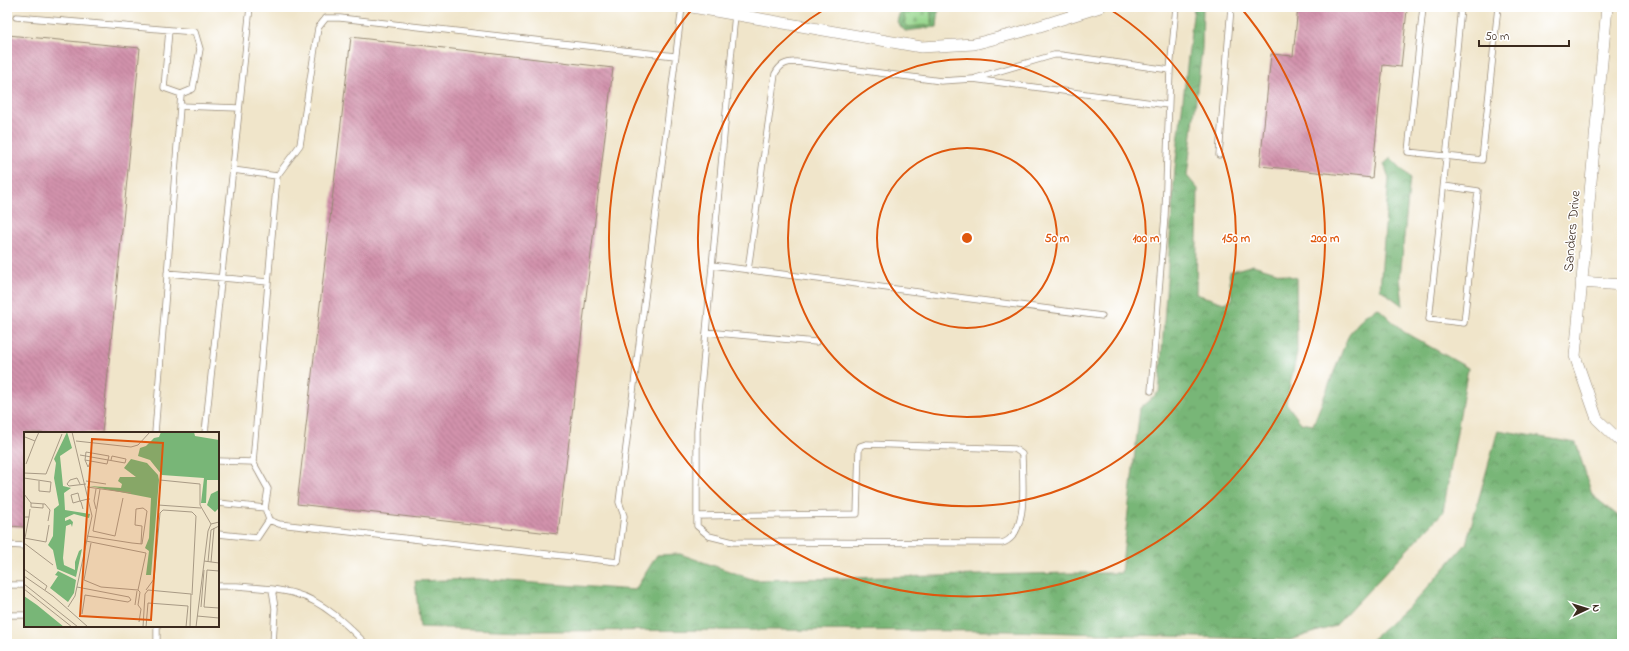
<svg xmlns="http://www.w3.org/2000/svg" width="1629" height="651" viewBox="0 0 1629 651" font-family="'Indie Flower',sans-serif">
  <defs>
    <pattern id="forest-crowns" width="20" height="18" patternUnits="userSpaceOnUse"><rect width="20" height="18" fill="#78b677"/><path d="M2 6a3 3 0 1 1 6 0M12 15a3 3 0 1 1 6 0" fill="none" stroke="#649461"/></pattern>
    <pattern id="cemetery-stones" width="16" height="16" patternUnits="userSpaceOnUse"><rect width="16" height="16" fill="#95d58b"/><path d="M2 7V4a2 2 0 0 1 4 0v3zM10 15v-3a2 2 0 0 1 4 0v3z" fill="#81b778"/></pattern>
    <pattern id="building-back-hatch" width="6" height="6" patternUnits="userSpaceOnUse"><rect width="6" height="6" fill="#d292ac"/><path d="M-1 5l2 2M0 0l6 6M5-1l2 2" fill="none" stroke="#ac778b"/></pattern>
  </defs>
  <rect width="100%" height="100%" fill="#fff"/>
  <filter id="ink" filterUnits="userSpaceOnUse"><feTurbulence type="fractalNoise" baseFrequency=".025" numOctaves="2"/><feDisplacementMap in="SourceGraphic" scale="8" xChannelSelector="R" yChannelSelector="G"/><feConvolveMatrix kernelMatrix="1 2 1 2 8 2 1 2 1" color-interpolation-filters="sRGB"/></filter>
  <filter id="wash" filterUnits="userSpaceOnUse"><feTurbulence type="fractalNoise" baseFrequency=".012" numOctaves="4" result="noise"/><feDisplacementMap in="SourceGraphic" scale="16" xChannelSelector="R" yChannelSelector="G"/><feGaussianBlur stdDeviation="0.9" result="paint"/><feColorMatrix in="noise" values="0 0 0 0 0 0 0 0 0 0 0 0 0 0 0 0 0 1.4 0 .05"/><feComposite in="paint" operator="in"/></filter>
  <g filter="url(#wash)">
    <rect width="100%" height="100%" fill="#f0e5ca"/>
    <path fill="url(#forest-crowns)" stroke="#5a704a" d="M901,7H939L937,27L905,31L897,22Z
      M1194,7H1203L1202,49L1187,176L1198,189L1196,294L1224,303L1232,300L1229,272L1253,265L1296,278L1297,353L1286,403L1301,423L1313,425L1349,334L1364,316L1378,308L1404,332L1468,368L1443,512L1335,626L1290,640L1009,631L773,630L522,631L420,627L415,581L477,579L635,590L657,555L680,554L755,580L1071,573H1121L1140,408L1159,392L1175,168Z
      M1391,158L1410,177L1400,278L1403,306L1380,289L1389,178L1384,164Z
      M1498,430L1576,443L1592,495L1622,519V644H1367L1419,597L1466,544Z"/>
    <path fill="url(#cemetery-stones)" stroke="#688054" d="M903,7H930L932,25L906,27Z"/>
    <g id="blocks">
      <path fill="url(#building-back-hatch)" d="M1298,7H1380L1407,10L1401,67L1383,65L1372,178L1260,166L1271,54L1293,56Z
        M8,35L140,48L102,433H25V527L7,526Z
        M351,37L613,68L558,534L297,504Z"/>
    </g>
  </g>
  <g filter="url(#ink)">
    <use href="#blocks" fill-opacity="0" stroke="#968874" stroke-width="1"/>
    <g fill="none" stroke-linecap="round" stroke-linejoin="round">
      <defs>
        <path id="service" d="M1073,7L1075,15
          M1423,7L1408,152L1482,160L1498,7
          M16,17L195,32L200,49L193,89L181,94L155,433
          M169,30L164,88L181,94
          M675,56L340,18H326L318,28L300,145L277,176L253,462L268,489L265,508L269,520L279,524L618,562L624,516L619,502L682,7
          M976,78L1054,55H1061L1170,70
          M180,106L239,108
          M1219,155L1231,7
          M233,170L277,176
          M1444,186L1478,191L1464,323L1429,319C1441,215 1451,111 1461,7
          M712,265L1102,316
          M748,270L775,74C780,65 785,62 796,62L941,81L973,79L1168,105
          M167,273L268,282
          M706,332L816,342
          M1151,391L1165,215L1170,70L1176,7
          M205,433L250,7
          M218,461L253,462
          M218,503L265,508
          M697,516L857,514L859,449L860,446L866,444L1015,449L1022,454C1022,477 1030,535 1002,543L733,542L709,536L697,526V431L735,14
          M218,534L257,538L269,520
          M7,545L25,546
          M7,585H25
          M218,586H237L272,589L275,608L273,644
          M272,589C280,591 289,591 296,594C323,601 347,625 366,644
          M7,615H25
          M157,644V626"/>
        <path id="minor" d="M692,7L921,47L974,44L1021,32L1100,7
          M1607,7L1575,356L1597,419L1622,443
          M1581,282L1622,285"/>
      </defs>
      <use href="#service" stroke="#968874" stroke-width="7"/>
      <use href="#minor" stroke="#968874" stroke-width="12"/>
      <use href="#service" stroke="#fff" stroke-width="5.5"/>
      <use href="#minor" stroke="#fff" stroke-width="11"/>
    </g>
  </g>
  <g fill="none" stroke="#df570d" stroke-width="2">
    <circle cx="967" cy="238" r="90"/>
    <circle cx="967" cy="238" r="179"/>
    <path d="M1106 7A269 269 0 1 1 828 7"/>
    <path d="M1241 8A358 358 0 1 1 693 8"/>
  </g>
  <g text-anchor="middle" stroke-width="3" stroke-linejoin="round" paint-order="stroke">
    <g font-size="14" fill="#3b2a1e" stroke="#fff">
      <text transform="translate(1571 231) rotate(-85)" y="5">Sanders Drive</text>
    </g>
  </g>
  <g transform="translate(24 432)">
    <rect width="195" height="195" fill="#f0e5ca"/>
    <path d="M43,0L48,16L36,24L39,54L47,56L40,61L41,78L66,82L65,86L50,82L41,86V89L46,87L49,90L48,95L47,92L42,94L39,126L40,133L51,138V130L55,119L58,117L52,145L33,137L29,118L24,113L29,104L30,77L35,73L30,46L32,31L30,27ZM137,0H170L171,4L195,8V48H183L182,71H177L180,46L138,43L126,28L114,24L116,16L122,14L130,6L135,5ZM107,27L123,31L134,43L135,48L127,143H122L125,119L121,116L125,106L127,66L65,54L97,56L98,52L94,49L96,45H112L100,36ZM195,58V76L191,80L183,73L187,62ZM34,139L52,148L50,161L44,170L26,156L34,144L31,143ZM0,164L13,173L40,195H0Z" fill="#78b677"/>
    <path fill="none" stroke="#a89a85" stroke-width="1" d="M1,5L11,9L15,0M52,9L107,15L114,13L126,0M62,20L85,24L83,32L61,28ZM56,23L101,31L102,27L88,24L87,28M61,28L64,35L67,29M2,32L11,9M0,41L22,42L38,2M0,46L27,50L26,60L15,59V49M136,48L176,52V73L187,92M62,49L82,52M56,52L53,46L46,48L43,52L45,54L62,52M63,55L107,61M76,57L69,99L91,104M0,62L7,71L21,72L26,78L24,89M7,71V75L19,76V72M134,73L177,76M59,77L57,70L56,69L54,61L47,63L49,71L56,69L64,67H66M72,77L70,69L72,57M0,85H5L6,77M63,104L108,111L118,112L123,79L119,76L112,77L111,93L118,94L117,112M91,104L99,66M0,106L22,110L25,93M1,106L5,85M62,109L122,121L114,158L77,155L60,148L67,111M0,111L29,133M180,129L195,131M184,130L187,98L195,94M187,130L190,96M0,137L23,154L21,158M183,138L195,139M0,144L29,164L64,195M0,152L54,195M53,155L105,165L107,168L104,170L61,163L58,182M0,157L48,195M114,158L116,160L114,173L117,177L115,190M122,158L130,147L136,81L139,78L168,80L172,84L168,163M111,173L113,159M44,175L51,164L68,84L48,0M177,175L180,138M180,175L183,138M180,175L195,176M173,184L195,186M119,195L121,162L124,158L167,162L166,195M122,195L124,171L164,174L162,195M172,195L184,99L187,92L195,90"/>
    <path fill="#df570d" fill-opacity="0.15" stroke="#df570d" stroke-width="2" d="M68,7L139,11L127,188L56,184Z"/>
    <rect width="195" height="195" fill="none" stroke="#3b2a1e" stroke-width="2"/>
  </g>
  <circle cx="967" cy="238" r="6" fill="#df570d" stroke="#fff" stroke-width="2"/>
  <g font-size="12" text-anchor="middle" font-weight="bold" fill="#df570d" stroke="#fff" stroke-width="3" stroke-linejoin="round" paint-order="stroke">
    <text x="1057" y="242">50 m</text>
    <text x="1146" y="242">100 m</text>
    <text x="1236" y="242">150 m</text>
    <text x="1325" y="242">200 m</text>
  </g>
  <rect width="1629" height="651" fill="none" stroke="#fff" stroke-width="24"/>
  <g transform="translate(1587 609) rotate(86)" stroke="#ffffff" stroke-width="3" paint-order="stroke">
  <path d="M0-3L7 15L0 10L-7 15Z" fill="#3b2a1e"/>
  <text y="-6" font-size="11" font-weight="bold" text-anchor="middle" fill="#3b2a1e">N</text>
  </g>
  <path d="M1479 40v6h90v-6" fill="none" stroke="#3b2a1e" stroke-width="2"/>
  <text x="1485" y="40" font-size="12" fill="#3b2a1e" stroke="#ffffff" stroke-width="3" paint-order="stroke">50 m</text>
</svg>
